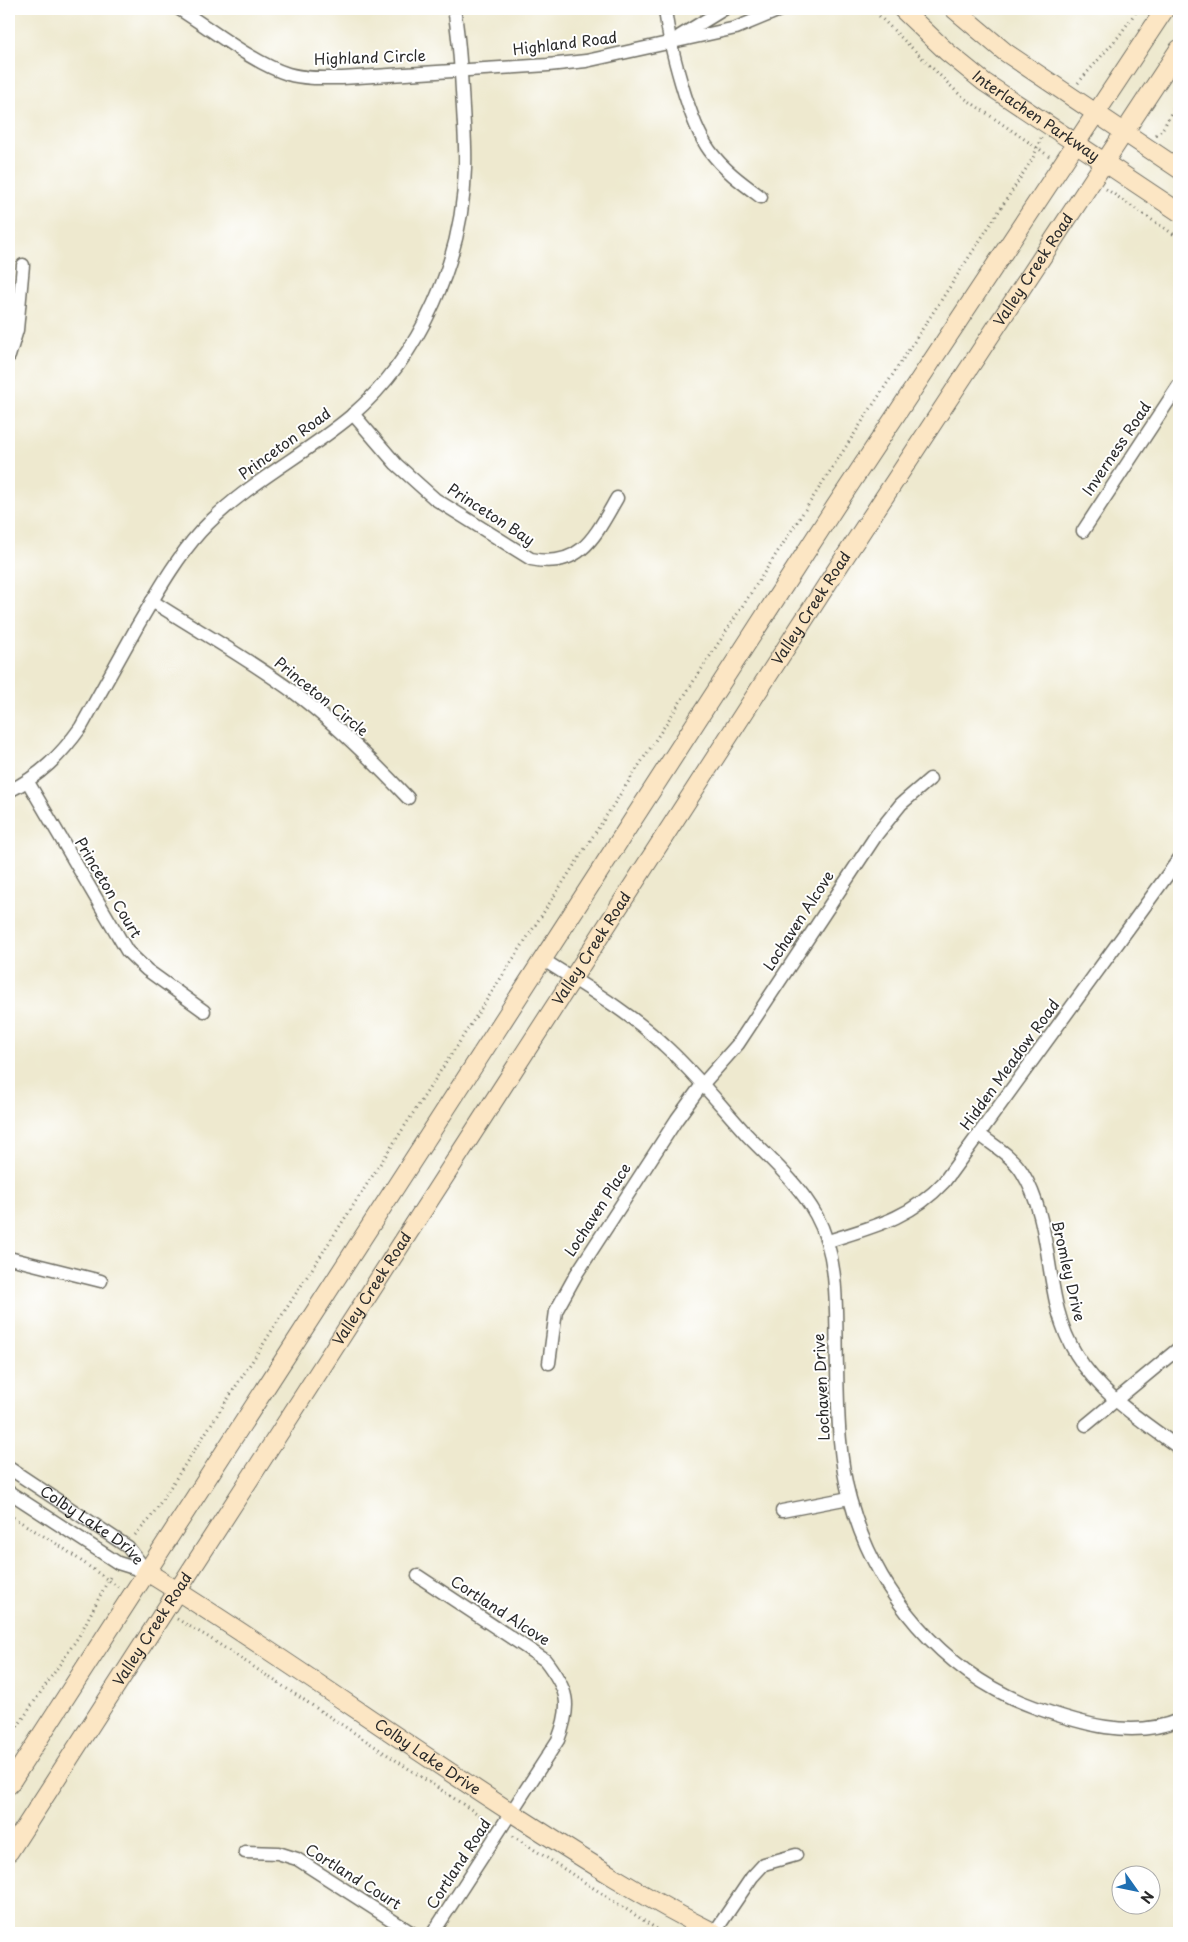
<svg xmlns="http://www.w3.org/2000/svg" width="1188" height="1942" viewBox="0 0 1188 1942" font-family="'Playpen Sans',sans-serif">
  <rect width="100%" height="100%" fill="#fff"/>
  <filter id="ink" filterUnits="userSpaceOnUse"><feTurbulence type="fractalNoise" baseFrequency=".02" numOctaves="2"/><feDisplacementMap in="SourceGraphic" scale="10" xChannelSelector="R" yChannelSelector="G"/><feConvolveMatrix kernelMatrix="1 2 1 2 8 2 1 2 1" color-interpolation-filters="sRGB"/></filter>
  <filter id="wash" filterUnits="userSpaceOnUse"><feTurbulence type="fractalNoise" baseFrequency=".0096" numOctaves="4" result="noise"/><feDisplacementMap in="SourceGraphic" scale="20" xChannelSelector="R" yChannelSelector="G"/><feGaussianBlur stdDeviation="1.12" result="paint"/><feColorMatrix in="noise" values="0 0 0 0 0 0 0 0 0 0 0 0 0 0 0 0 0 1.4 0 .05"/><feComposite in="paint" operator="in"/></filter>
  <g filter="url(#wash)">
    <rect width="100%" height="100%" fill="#eee9cf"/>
  </g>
  <g filter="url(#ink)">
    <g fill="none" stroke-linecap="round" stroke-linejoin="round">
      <defs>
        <g id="street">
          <path d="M179,9C211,29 253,63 288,74C305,79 324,78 342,78L548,65L586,61L736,28L782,9"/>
          <path d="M665,9C669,44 689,123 710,151C724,170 742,183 761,197"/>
          <path d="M680,36L724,9"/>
          <path d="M9,356L17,330L23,265"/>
          <path d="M353,414L396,464L435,499L531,559C581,569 595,536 617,498"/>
          <path d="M1083,531L1179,385"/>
          <path d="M152,601C200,632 251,660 296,694C337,725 373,761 408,798"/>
          <path d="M28,782L127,951L147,970L204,1011"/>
          <path d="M9,791C40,776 61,755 81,727C100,693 119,659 138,625C157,593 175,560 200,532C243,485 302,457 351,416C421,356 463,260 465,168C466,148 464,128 463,108C461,74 460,42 454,9"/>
          <path d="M542,959C584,986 628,1011 664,1045C694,1072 720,1105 747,1135C771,1160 799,1184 816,1215C841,1260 835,1316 837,1367C838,1410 838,1456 850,1499C875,1592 943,1674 1034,1707C1079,1723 1132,1740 1179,1720"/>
          <path d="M979,1134C994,1146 1012,1156 1022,1172C1056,1226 1042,1300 1076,1354C1101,1395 1141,1420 1179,1448"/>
          <path d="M828,1241C873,1227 911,1218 944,1182L1179,859"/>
          <path d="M9,1258L101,1281"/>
          <path d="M549,1363L556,1311L577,1273L677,1119L701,1086L738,1044L877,834L901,804L930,779"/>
          <path d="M1086,1425L1179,1348"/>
          <path id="s1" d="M9,1468L128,1547L147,1572"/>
          <path d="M9,1492L118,1563L147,1572"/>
          <path d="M782,1511L849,1498"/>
          <path d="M418,1576L545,1660C568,1690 572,1704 558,1740L433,1933"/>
          <path d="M245,1852L278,1853L297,1859L412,1933"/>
          <path d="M714,1933L752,1877L764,1864L796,1855"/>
        </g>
        <g id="secondary">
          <path id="s2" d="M902,9L947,52L984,82L1179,212"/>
          <path d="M954,9L1005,52L1179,169"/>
          <path id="s3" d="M147,1572C272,1649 392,1736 517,1816C582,1858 646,1899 715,1933"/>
          <path d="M9,1785L835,507L1165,9"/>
          <path id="s4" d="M9,1852L833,575L1179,49"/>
        </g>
      </defs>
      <use href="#street" stroke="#6f6e64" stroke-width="15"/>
      <use href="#secondary" stroke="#6f6e64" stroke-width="20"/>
      <path stroke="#6f6e64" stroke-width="3" stroke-dasharray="1 4" stroke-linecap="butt" d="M872,9L960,95L1049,156
        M1078,83L1119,36L1138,9
        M1156,135C1169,125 1169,112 1179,99
        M1106,189L1179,238
        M9,1515L60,1546L118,1587
        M135,1535L149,1520L1012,191L1033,158L1041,138
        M177,1619L208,1637L490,1822
        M9,1739L79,1636L111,1575
        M513,1836L663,1933"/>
      <use href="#street" stroke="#fff" stroke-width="12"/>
      <use href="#secondary" stroke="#fce6c4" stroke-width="18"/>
    </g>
  </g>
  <g text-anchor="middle" stroke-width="4" stroke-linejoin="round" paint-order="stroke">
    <g font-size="15" fill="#2b2b2b" stroke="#fff">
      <text transform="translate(565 44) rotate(-7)" y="5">Highland Road</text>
      <text transform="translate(370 58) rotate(-2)" y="5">Highland Circle</text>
      <text dy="5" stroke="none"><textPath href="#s2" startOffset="172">Interlachen Parkway</textPath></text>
      <text dy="5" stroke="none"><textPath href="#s4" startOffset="1885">Valley Creek Road</textPath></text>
      <text transform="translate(285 444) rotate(-36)" y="5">Princeton Road</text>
      <text transform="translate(1117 449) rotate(-56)" y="5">Inverness Road</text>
      <text transform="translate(491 515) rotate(33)" y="5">Princeton Bay</text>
      <text dy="5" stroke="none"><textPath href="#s4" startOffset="1480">Valley Creek Road</textPath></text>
      <text transform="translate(321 697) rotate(39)" y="5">Princeton Circle</text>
      <text transform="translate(108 888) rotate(59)" y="5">Princeton Court</text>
      <text transform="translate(799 921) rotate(-57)" y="5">Lochaven Alcove</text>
      <text dy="5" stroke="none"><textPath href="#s4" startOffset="1075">Valley Creek Road</textPath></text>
      <text transform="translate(1010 1065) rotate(-54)" y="5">Hidden Meadow Road</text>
      <text transform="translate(598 1210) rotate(-57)" y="5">Lochaven Place</text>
      <text transform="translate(1068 1271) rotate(77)" y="5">Bromley Drive</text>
      <text dy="5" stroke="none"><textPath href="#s4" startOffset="670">Valley Creek Road</textPath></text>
      <text transform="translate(822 1387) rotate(-93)" y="5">Lochaven Drive</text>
      <text dy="5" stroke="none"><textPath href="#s1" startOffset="101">Colby Lake Drive</textPath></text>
      <text transform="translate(500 1611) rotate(33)" y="5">Cortland Alcove</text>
      <text dy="5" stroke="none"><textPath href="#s4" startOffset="265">Valley Creek Road</textPath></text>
      <text dy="5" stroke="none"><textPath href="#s3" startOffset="336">Colby Lake Drive</textPath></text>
      <text transform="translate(459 1864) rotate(-57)" y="5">Cortland Road</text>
      <text transform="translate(353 1877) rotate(32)" y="5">Cortland Court</text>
    </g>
  </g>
  <rect width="1188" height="1942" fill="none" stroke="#fff" stroke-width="30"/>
  <g transform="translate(1136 1890) rotate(123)"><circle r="24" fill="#ffffff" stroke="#aaaaaa"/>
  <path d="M0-4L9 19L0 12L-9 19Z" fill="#1f6fb2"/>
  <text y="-8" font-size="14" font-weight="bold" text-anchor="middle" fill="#2b2b2b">N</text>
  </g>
</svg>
